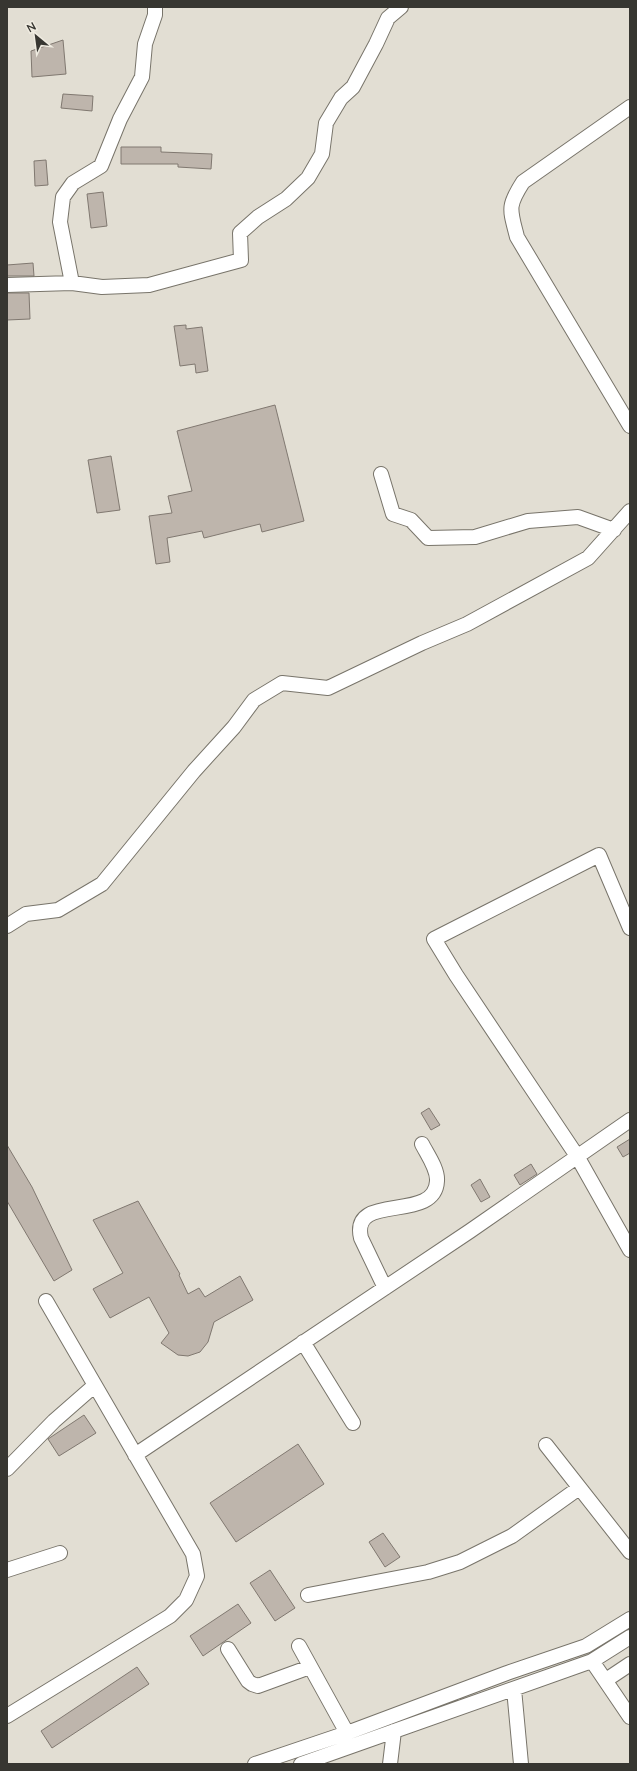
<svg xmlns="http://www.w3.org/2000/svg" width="637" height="1771" viewBox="0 0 637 1771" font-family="Lato,sans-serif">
  <rect width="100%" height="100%" fill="#e2ded3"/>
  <path fill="#beb5ac" stroke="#807870" d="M63,40L66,74L32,77L31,51Z
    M63,94L93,96L92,111L61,108Z
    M121,147H161V152L212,154L211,169L178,167V164H121Z
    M46,160L48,185L35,186L34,161Z
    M103,192L107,226L91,228L87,194Z
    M33,263L34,276H7V265Z
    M7,293H29L30,319L7,320Z
    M186,325V329L202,327L208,371L196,373L195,364L180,366L174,326Z
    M275,405L304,521L262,532L260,524L204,538L202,531L167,538L170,562L156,564L149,516L172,513L168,496L192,491L177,431Z
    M111,456L120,510L97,513L88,460Z
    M429,1108L440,1125L431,1130L421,1113Z
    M630,1139V1153L623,1157L617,1147Z
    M7,1145L32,1187L72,1270L54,1281L7,1201Z
    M531,1164L537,1174L520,1185L514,1175Z
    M480,1179L490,1197L481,1202L471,1185Z
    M138,1201L180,1274L179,1275L188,1294L199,1288L205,1297L240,1276L253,1300L214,1322L208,1342L200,1352L188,1356L178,1355L161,1343L169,1333L149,1297L110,1318L93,1289L123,1273L93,1220Z
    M84,1415L96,1433L59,1456L48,1439Z
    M298,1444L324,1484L236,1542L210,1503Z
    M383,1533L400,1557L385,1567L369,1542Z
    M270,1570L295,1608L275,1621L250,1583Z
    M238,1604L251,1623L203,1656L190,1636Z
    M137,1667L149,1684L52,1748L41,1731Z"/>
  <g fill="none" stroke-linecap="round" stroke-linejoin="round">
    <defs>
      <path id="minor" d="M155,7V15L145,44L142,77L120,119L101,166L73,183L63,197L60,222L72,283L102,287L149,285L241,260L240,233L258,217L286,199L308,178L322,154L326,123L341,98L353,87L376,44L388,18L401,7
        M630,107L523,182C507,207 510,209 517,237L630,426
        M7,285L72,283
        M381,474L393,514L411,520L428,538L475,537L528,521L578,517L614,530
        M7,926L26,914L58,910L102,884L194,771L234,727L254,700L282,683L328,688L422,643L467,624L588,558L630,511
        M630,928L599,855L434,939L456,975L577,1156L630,1250
        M385,1288L361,1238C350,1191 435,1224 437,1181C438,1169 427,1154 422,1144
        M303,1342L353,1423
        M546,1445L630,1552
        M135,1455L470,1231L630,1120
        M7,1469L54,1421L94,1386
        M7,1570L60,1553
        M308,1595L428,1572L460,1562L512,1536L579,1488
        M299,1646L347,1733
        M228,1649L248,1681L252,1684L258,1686L310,1667
        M592,1661L630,1717
        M606,1680L630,1664
        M514,1689L521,1764
        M7,1716L170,1616L186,1600L197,1576L193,1554L46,1301
        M255,1764L347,1733L507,1673L586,1646L630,1619
        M301,1764L592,1661L630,1637
        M390,1764L394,1731"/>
    </defs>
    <use href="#minor" stroke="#78746a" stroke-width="16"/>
    <use href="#minor" stroke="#fff" stroke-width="14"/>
  </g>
  <rect width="637" height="1771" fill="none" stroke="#373631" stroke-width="16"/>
  <g transform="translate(36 36) rotate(331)" stroke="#efebe0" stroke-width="3" paint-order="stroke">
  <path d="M0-3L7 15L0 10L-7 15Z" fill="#373631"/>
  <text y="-6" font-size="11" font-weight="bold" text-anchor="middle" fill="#373631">N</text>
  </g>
</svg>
